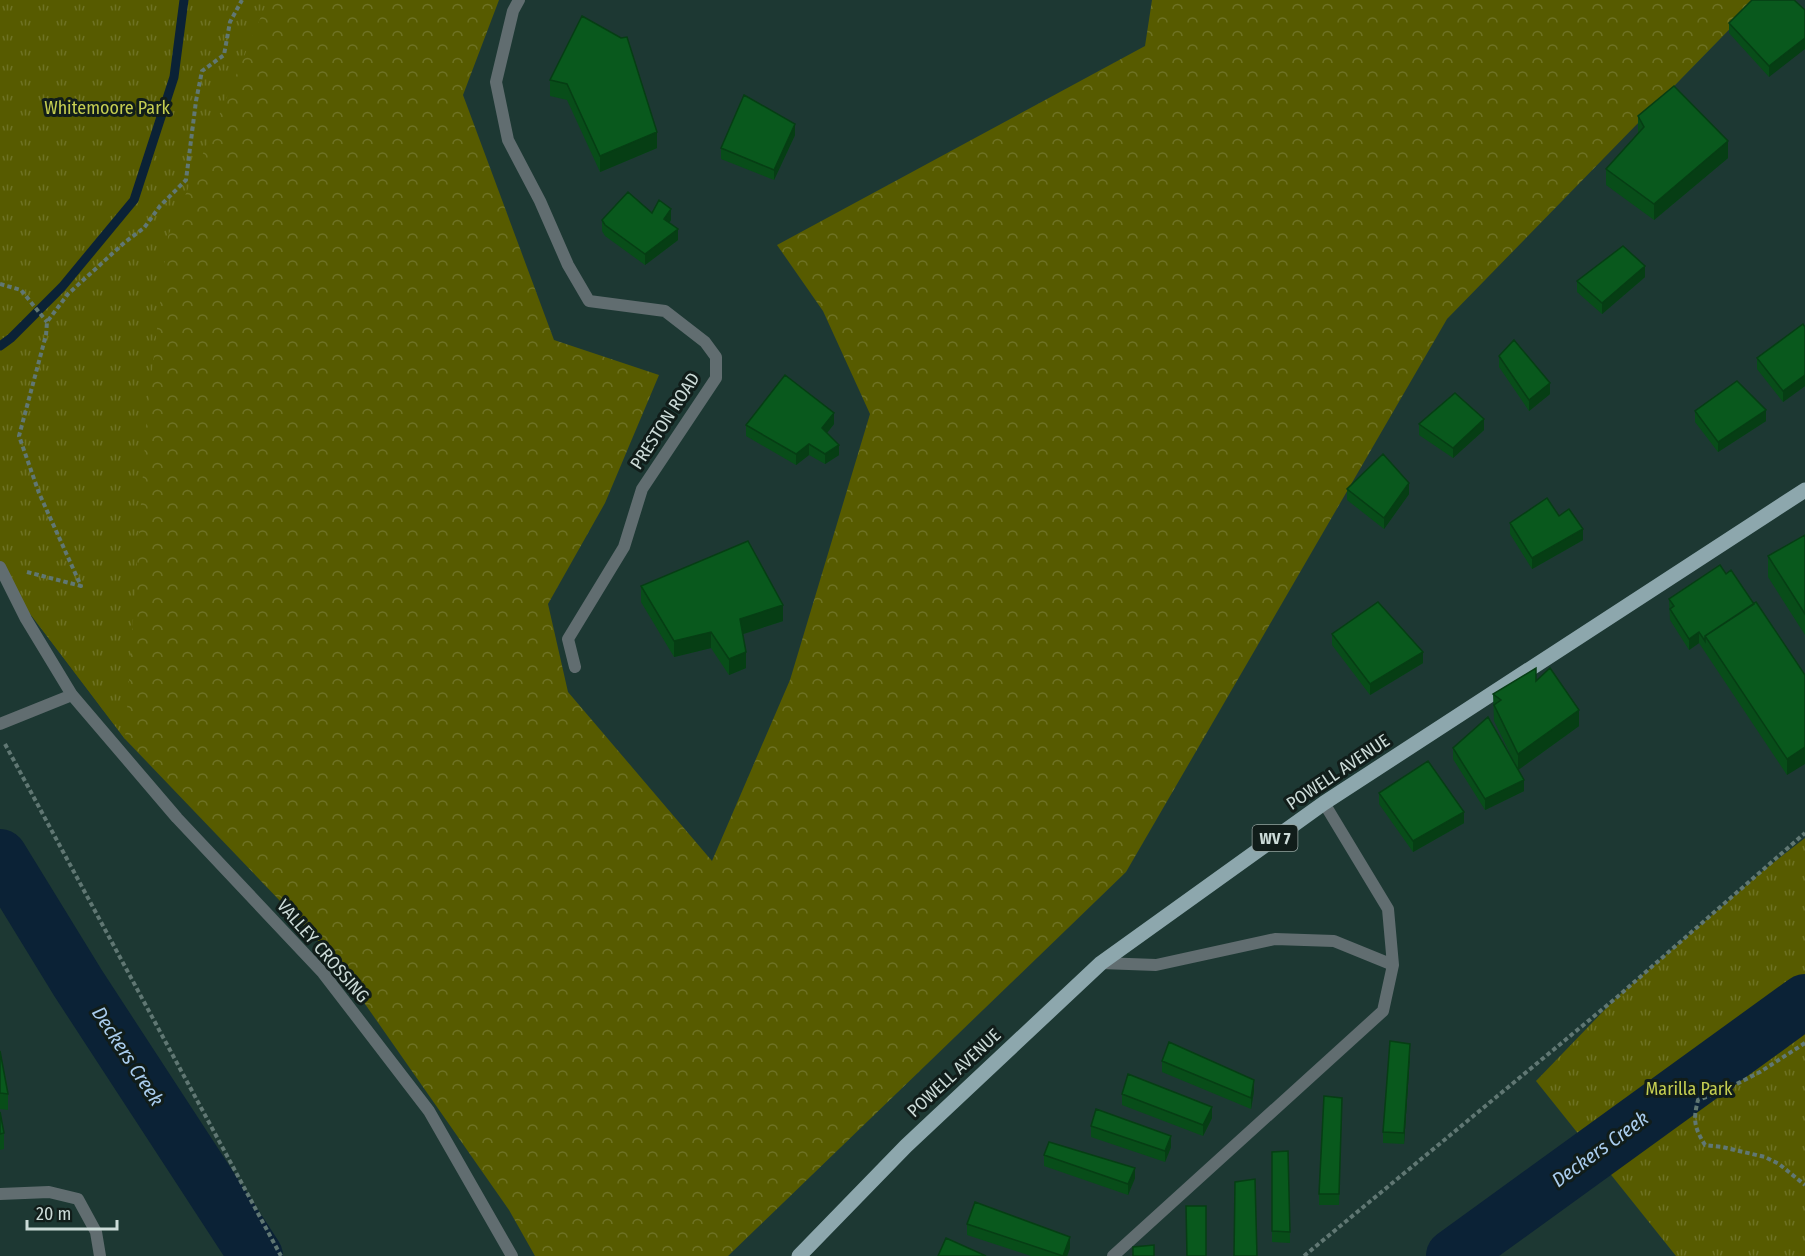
<svg xmlns="http://www.w3.org/2000/svg" width="1805" height="1256" viewBox="0 0 1805 1256" font-family="'Fira Sans Condensed',sans-serif">
  <defs>
    <pattern id="forest-crowns" width="20" height="18" patternUnits="userSpaceOnUse" patternTransform="scale(1.5)"><rect width="20" height="18" fill="#575b00"/><path d="M2 6a3 3 0 1 1 6 0M12 15a3 3 0 1 1 6 0" fill="none" stroke="#6e7224"/></pattern>
    <pattern id="park-tufts" width="24" height="20" patternUnits="userSpaceOnUse" patternTransform="scale(1.5)"><rect width="24" height="20" fill="#575b00"/><path d="M3 7l-1-3M5 7V3M7 7l1-3M15 17l-1-3M17 17v-4M19 17l1-3" fill="none" stroke="#6e7224"/></pattern>
  </defs>
  <rect width="100%" height="100%" fill="#1d3833"/>
  <path fill="url(#forest-crowns)" d="M0,0H499L463,95L554,340L659,375L605,503L548,604L568,692L712,861L790,680L870,414L823,311L777,245L1145,46L1152,0H1758L1447,319L1126,872L728,1256H535L509,1210L328,951L125,739L0,574Z"/>
  <path fill="url(#park-tufts)" d="M0,0H268L168,236L147,414L125,739L0,574Z
    M1805,838V1256H1676L1536,1081L1616,998L1764,870Z"/>
  <g fill="none" stroke-linecap="round" stroke-linejoin="round">
    <path stroke="#0b2236" stroke-width="9" d="M0,346L11,338L62,287L134,200L174,77L184,0"/>
    <path stroke="#0b2236" stroke-width="54" d="M0,856L78,983L256,1256
      M1453,1256L1805,1001"/>
    <path stroke="#607773" stroke-width="4" stroke-dasharray="4.5 3" stroke-linecap="butt" d="M0,284L21,290L47,322
      M27,572L81,586L39,493L19,436L46,335L47,322L68,294L125,242L144,228L160,206L186,180L196,101L202,71L224,55L230,22L242,0
      M5,744L281,1256
      M1805,1043L1760,1072L1725,1090L1698,1100C1693,1120 1694,1127 1705,1145L1722,1147L1765,1157L1779,1164L1805,1185
      M1304,1256L1616,998L1805,833"/>
    <path stroke="#616d70" stroke-width="12" d="M1101,963L1156,965L1275,939L1334,941L1393,965
      M1113,1256L1383,1011L1393,965L1388,909L1324,803"/>
    <path stroke="#616d70" stroke-width="12" d="M519,0L513,11L496,82L508,140L540,201L568,265L589,301L665,311L705,342L716,357V378L642,489L624,547L568,639L575,667
      M0,567L26,619L72,695L177,818L323,973L429,1111L512,1256
      M0,724L72,695
      M0,1194L49,1192L78,1199L96,1232L100,1256"/>
    <path stroke="#8da7ad" stroke-width="15" d="M799,1256L906,1146L1101,963L1324,803L1805,490"/>
  </g>
  <path fill="#084d19" d="M1794,0L1769,77L1729,33V23Z
    M621,38L657,148L600,172L567,100L550,96V80Z
    M1638,116L1728,158L1654,220L1606,185V169L1639,133L1638,132Z
    M795,135L774,180L721,159V148Z
    M652,213L671,220L669,223L678,240L645,265L605,236L602,231V220Z
    M1645,277L1602,314L1577,292V281Z
    M1805,327V386L1783,402L1757,369V358Z
    M1499,356L1550,394L1529,411L1499,367Z
    M1695,411L1766,421L1718,452L1695,422Z
    M834,424L827,433L839,455L825,464L809,455L796,465L746,436V425Z
    M1419,424L1484,430L1453,458L1419,435Z
    M1347,489L1409,494L1384,529L1347,500Z
    M1559,516L1583,540L1532,569L1510,534V523Z
    M1805,535V635L1768,577V556Z
    M1726,574L1754,604L1805,675L1787,775L1699,643L1689,650L1670,620L1669,599Z
    M641,586L783,621L743,634L746,668L729,675L711,648L674,657L641,602Z
    M1332,634L1423,663L1370,695L1332,645Z
    M1536,681L1579,726L1518,770L1524,791L1485,810L1453,759V748L1516,766L1494,721L1493,694Z
    M1379,793L1464,823L1413,852L1379,804Z
    M0,1051L8,1094V1110L0,1109Z
    M1410,1055L1404,1144L1383,1143V1132Z
    M1162,1061L1254,1091L1251,1109L1162,1072Z
    M1122,1094L1212,1118L1203,1136L1122,1105Z
    M1342,1098L1339,1205H1319V1194Z
    M0,1112L4,1133V1149L0,1150Z
    M1091,1126L1171,1147L1165,1162L1091,1137Z
    M1288,1151L1290,1243L1272,1242V1152Z
    M1044,1155L1135,1178L1128,1195L1044,1166Z
    M967,1224L1070,1248L1067,1256H1031L967,1235Z"/>
  <path fill="#063e14" d="M1805,38V49L1769,77V66Z
    M795,124V135L774,180V170Z
    M657,132V148L600,172V156Z
    M1728,141V158L1654,220V204Z
    M671,209V220L664,230V219Z
    M678,229V240L645,265V254Z
    M1645,266V277L1602,314V303Z
    M1805,375V386L1783,402V391Z
    M1550,383V394L1529,411V400Z
    M1766,410V421L1718,452V442Z
    M834,413V424L822,439V428Z
    M1484,419V430L1453,458V448Z
    M809,444V455L796,465V454Z
    M839,445V455L825,464V454Z
    M1409,483V494L1384,529V518Z
    M1583,529V540L1532,569V558Z
    M783,605V621L740,635V619Z
    M711,632V648L674,657V641Z
    M1699,632V643L1689,650V639Z
    M746,652V668L729,675V659Z
    M1423,652V663L1370,695V684Z
    M1579,710V726L1518,770V754Z
    M1805,747V764L1787,775V759Z
    M1524,780V791L1485,810V799Z
    M1464,812V823L1413,852V841Z
    M1410,1044V1055L1404,1144V1133Z
    M1254,1080V1091L1251,1109V1098Z
    M1212,1107V1118L1203,1136V1125Z
    M1171,1136V1147L1165,1162V1151Z
    M1135,1168V1178L1128,1195V1184Z
    M1070,1237V1248L1067,1256H1063Z"/>
  <path fill="#09591d" stroke="#063e14" stroke-width="1.5" d="M1752,0H1794L1805,10V38L1769,66L1729,23Z
    M582,16L621,38L627,37L657,132L600,156L567,84L550,80Z
    M1674,86L1728,141L1654,204L1606,169L1644,127L1638,116Z
    M744,95L795,124L774,170L721,148Z
    M628,192L652,213L659,200L671,209L664,219L678,229L645,254L605,225L602,220Z
    M1623,246L1645,266L1602,303L1577,281Z
    M1803,324L1805,327V375L1783,391L1757,358Z
    M1514,340L1550,383L1529,400L1499,356Z
    M785,375L834,413L822,428L839,445L825,454L809,444L796,454L746,425Z
    M1737,381L1766,410L1718,442L1695,411Z
    M1455,393L1484,419L1453,448L1419,424Z
    M1383,454L1409,483L1384,518L1347,489Z
    M1547,498L1559,516L1569,509L1583,529L1532,558L1510,523Z
    M1805,535V614L1768,556Z
    M748,541L783,605L740,619L746,652L729,659L711,632L674,641L641,586Z
    M1720,565L1726,574L1731,570L1754,604L1705,636V641L1699,632L1689,639L1670,609L1674,606L1669,599Z
    M1378,602L1423,652L1370,684L1332,634Z
    M1756,602L1805,675V747L1787,759L1705,636Z
    M1536,668V681L1550,668L1579,710L1518,754L1494,705L1501,700L1493,694Z
    M1488,717L1524,780L1485,799L1453,748Z
    M1428,761L1464,812L1413,841L1379,793Z
    M1390,1041L1410,1044L1404,1133L1383,1132Z
    M1169,1042L1254,1080L1251,1098L1162,1061Z
    M0,1051L8,1094L0,1093Z
    M1128,1074L1212,1107L1203,1125L1122,1094Z
    M1324,1096L1342,1098L1339,1194H1319Z
    M1096,1109L1171,1136L1165,1151L1091,1126Z
    M0,1112L4,1133L0,1134Z
    M1049,1142L1135,1168L1128,1184L1044,1155Z
    M1288,1151L1290,1232L1272,1231V1152Z
    M1255,1179L1257,1256H1234L1235,1182Z
    M975,1202L1070,1237L1063,1256L967,1224Z
    M1186,1206H1206V1256H1187Z
    M946,1238L986,1256H938Z
    M1154,1245V1256H1133V1247Z"/>
  <g text-anchor="middle" stroke-width="6" stroke-linejoin="round" paint-order="stroke">
    <rect fill="#111d1a" stroke="#94a29f" stroke-width="1.5" x="1252.5" y="825" width="45" height="26" rx="4.5"/>
    <g font-size="16" font-weight="bold" fill="#ccdbd8">
      <text x="1275" y="844">WV 7</text>
    </g>
    <g font-size="18" fill="#c5ce51" stroke="#111d1a">
      <text x="107" y="114">Whitemoore Park</text>
      <text x="1689" y="1095">Marilla Park</text>
    </g>
    <g font-size="18" fill="#ccdbd8" stroke="#111d1a">
      <text transform="translate(665 421) rotate(-57)" y="6">PRESTON ROAD</text>
      <text transform="translate(1338 772) rotate(-34)" y="6">POWELL AVENUE</text>
      <text transform="translate(323 951) rotate(49)" y="6">VALLEY CROSSING</text>
      <text transform="translate(954 1073) rotate(-43)" y="6">POWELL AVENUE</text>
    </g>
    <g font-size="20" font-style="italic" fill="#aacdee" stroke="#111d1a">
      <text transform="translate(128 1056) rotate(57)" y="7">Deckers Creek</text>
      <text transform="translate(1600 1149) rotate(-36)" y="7">Deckers Creek</text>
    </g>
  </g>
  <path d="M27 1220v9h90v-9" fill="none" stroke="#ccdbd8" stroke-width="3"/>
  <text x="36" y="1220" font-size="18" fill="#ccdbd8" stroke="#111d1a" stroke-width="4.5" paint-order="stroke">20 m</text>
</svg>
